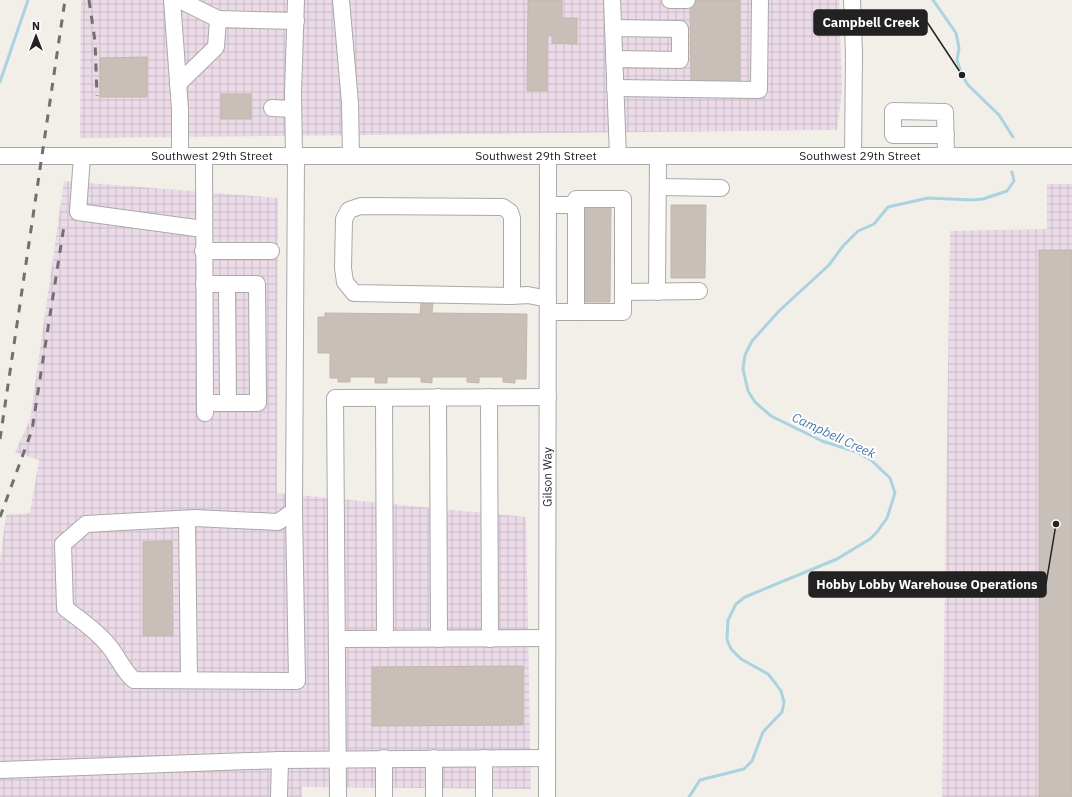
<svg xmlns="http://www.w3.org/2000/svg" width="1072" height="797" viewBox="0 0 1072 797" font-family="'IBM Plex Sans',sans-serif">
  <defs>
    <pattern id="industrial-grid" width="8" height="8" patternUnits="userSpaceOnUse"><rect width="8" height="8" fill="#ebdbe8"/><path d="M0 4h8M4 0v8" fill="none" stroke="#c9bcc7"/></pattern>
  </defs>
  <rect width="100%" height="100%" fill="#f2efe9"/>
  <path fill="url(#industrial-grid)" d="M81,0H839L842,90L837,130L80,138Z
    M64,181L278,198L277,493L526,517L531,789L302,787V797H0V562L6,515L30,513L39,460L15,452L30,420Z
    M1047,184H1072V797H942L950,231L1047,229Z"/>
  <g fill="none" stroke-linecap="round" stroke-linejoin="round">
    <path stroke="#aad3df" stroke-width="3" d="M933,0L956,33L959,48L957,60L962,75L968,85L999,115L1013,137
      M0,82L28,0
      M689,797L700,780L744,769L752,761L763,732L782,712L784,702L781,691L776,684L768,674L741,659L731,649L727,640L728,620L736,604L745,597L837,559L870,539L877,532L887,518L895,493L890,478L871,460L857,452L822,441L771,416L755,402L748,391L743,369L745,355L752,341L779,311L829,265L843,246L858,231L874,224L888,207L928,198L971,200L983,199L1007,191L1014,181L1012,172"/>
  </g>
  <path fill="#c7bfb8" stroke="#c4b6ab" d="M528,0H562V18H577V44L552,43V35H547V91H527Z
    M690,0H740V82H691Z
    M147,57V97H100V58Z
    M221,94H251V119H221Z
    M582,205H611L610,302H581Z
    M671,205H706L705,278H671Z
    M1039,250H1072V797H1039Z
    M421,303H433L432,313L527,314L526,379H515V383L503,382V377H479V383L467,382V377H432V383L421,382V377H387V383H375V377H350V382H338V378H330V353H318V317H325V313L420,314Z
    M172,541L173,636H143V542Z
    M523,666V725L372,726V667Z"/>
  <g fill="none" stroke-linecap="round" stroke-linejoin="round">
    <defs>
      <g id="minor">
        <path d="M172,0L180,109V156"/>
        <path d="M180,0L218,19"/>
        <path d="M341,0L350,103L351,156"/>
        <path d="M612,0L618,156"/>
        <path d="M670,0H687"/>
        <path d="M852,0L854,53L853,156"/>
        <path d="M613,28L680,29V60L614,59"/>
        <path d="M178,84L216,47L218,19L296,21"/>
        <path d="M615,88L759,90L760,0"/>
        <path d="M272,108L293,109"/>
        <path d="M946,135H893V111L945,112L946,156"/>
        <path id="s1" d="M0,156H1072"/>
        <path d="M82,156L78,212L203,229"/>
        <path d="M204,156L205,413"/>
        <path d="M294,156L293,93L296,0"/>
        <path d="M658,187L721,188"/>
        <rect x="576" y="199" width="47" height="113"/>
        <path d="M548,205H576"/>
        <path d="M203,251H271"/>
        <path d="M204,284H257L258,403H205"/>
        <path d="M227,284L228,403"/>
        <path d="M623,292L699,291"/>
        <path d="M657,292L658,156"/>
        <path d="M512,296V218L510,212L503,207L361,206L349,210L344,219L343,268L345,282L354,293L512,296L528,295L548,299"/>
        <path d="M548,312H576"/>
        <path d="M438,397L439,639"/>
        <path d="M489,397L490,639"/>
        <path d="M384,398L385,639"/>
        <path d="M294,511L297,681L134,680C122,670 118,656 108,645C96,630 80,620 65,608L63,544L86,524L195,518L278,522L294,511L296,156"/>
        <path d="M187,519L189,680"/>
        <path d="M337,639L547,638"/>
        <path d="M384,758V797"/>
        <path d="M434,758V797"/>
        <path d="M484,758V797"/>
        <path d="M280,760L547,758"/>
        <path d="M0,770L280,760L279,797"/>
        <path d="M338,797L335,398L548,397"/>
        <path id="s2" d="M547,797L548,156"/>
      </g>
    </defs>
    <use href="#minor" stroke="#a9a9a9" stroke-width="18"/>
    <use href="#minor" stroke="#fff" stroke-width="16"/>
    <path stroke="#707070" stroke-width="3" stroke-dasharray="8 8" stroke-linecap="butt" d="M89,0L95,41L97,96
      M0,439L65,0
      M0,517L32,430L64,226"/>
  </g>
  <g text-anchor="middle" stroke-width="4" stroke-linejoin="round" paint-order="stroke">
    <g font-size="12" fill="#222" stroke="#fff">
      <text dy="4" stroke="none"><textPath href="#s1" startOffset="212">Southwest 29th Street</textPath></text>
      <text dy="4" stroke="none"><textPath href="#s1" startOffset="536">Southwest 29th Street</textPath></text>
      <text dy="4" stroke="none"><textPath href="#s1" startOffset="860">Southwest 29th Street</textPath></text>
      <text dy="4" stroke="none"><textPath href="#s2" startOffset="320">Gilson Way</textPath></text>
    </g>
    <g font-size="13" font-style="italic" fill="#4a7aab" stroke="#fff">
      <text transform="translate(834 435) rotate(25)" y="5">Campbell Creek</text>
    </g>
  </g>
  <path fill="none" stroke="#222" stroke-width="1.5" d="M962 75L927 22M1056 524L1046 584"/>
  <g fill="#222" stroke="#fff" stroke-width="1.5">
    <circle cx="962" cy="75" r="4"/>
    <circle cx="1056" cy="524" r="4"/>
  </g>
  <g fill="#222" stroke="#222" stroke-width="1.5">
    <rect x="814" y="10" width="113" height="25" rx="4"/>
    <rect x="809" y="572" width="237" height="25" rx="4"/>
  </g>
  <g font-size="13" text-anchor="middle" font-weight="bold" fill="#fff">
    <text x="871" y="27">Campbell Creek</text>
    <text x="927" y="589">Hobby Lobby Warehouse Operations</text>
  </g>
  <g transform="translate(36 36)" stroke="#ffffff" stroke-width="3" paint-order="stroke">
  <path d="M0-3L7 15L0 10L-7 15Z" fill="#222222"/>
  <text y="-6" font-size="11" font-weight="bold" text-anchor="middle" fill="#222222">N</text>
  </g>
</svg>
